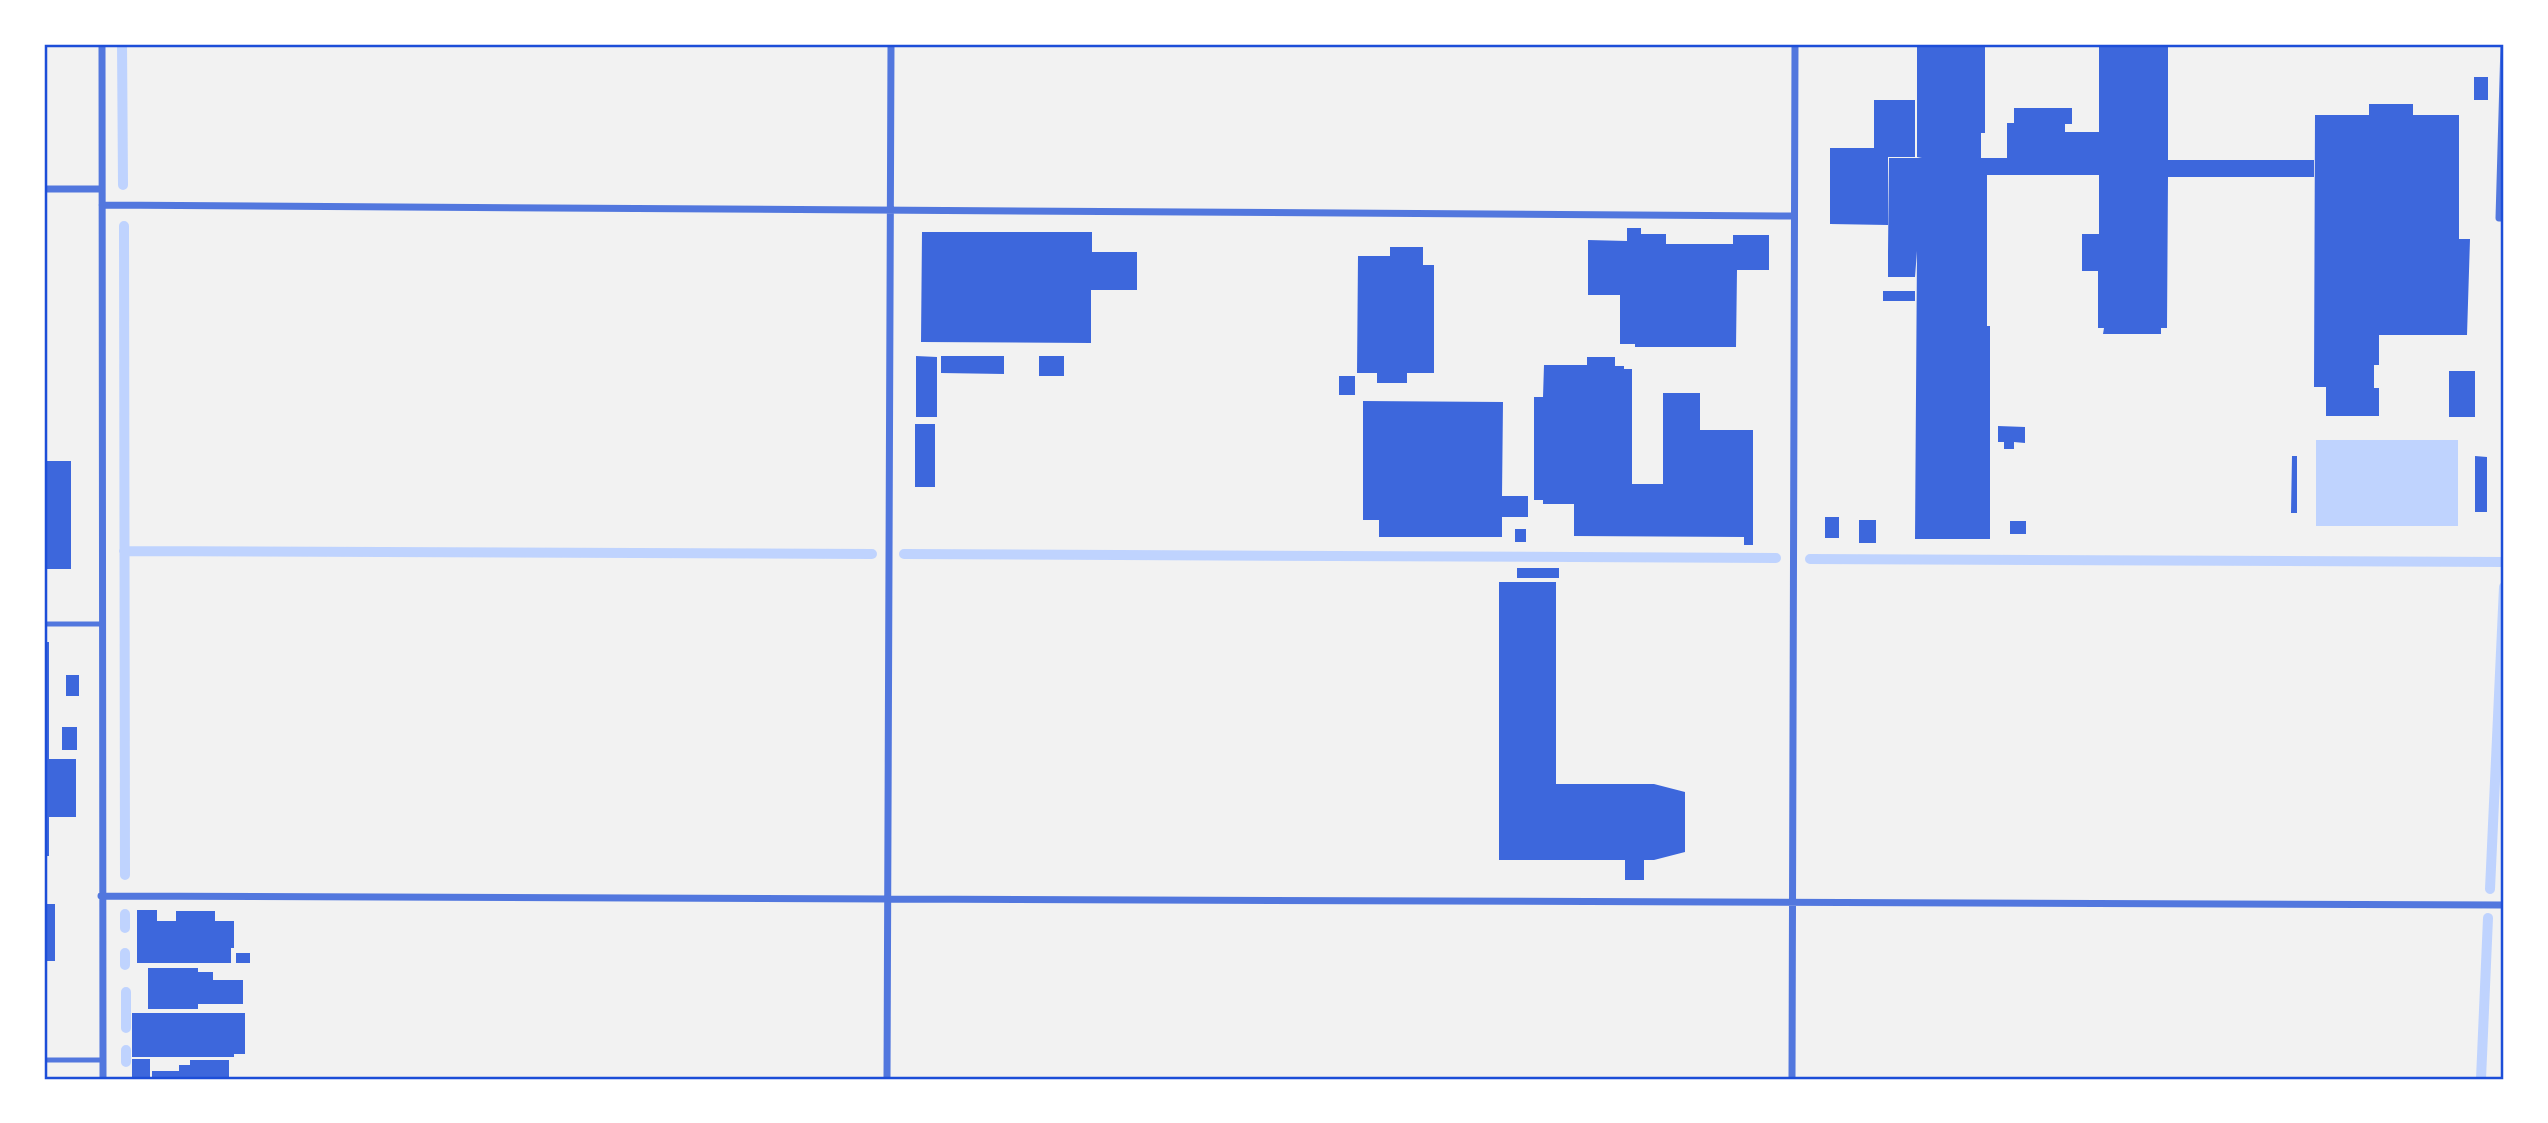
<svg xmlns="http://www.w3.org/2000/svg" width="2548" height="1123" viewBox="0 0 2548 1123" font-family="'Times New Roman',serif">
  <rect width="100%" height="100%" fill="#f2f2f2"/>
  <path fill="#bfd3fe" d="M2316,440H2458V526H2316Z"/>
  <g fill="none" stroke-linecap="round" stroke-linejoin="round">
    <path stroke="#bfd3fe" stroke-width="10" d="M122,44L123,185
      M124,226L125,875
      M124,551L872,554
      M904,554L1776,558
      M1810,559L2504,562
      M2490,889L2504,587
      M125,914V928
      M125,953V965
      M126,992V1028
      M126,1050V1062
      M2481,1079L2488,918"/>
  </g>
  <path fill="#3d67dc" d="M1917,44H1985V133H1981V158H2007V123H2014V108H2072V124H2065V132H2099V44H2168V160H2314V177H2168L2167,328H2161V334H2103L2104,328H2098V271H2082V234H2099V175H1987V326H1990V539H1915L1917,251L1915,277H1888V252L1889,158H1922L1917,157Z
    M2474,77H2488V100H2474Z
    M1874,100H1915V157H1888V225L1830,224V148H1874Z
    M2369,104H2413V115H2459V239H2470L2467,335H2379V365H2374V388H2379V416H2326V387H2314L2315,115H2369Z
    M1627,228H1641V234H1666V244H1733V235H1769V270H1737L1736,347H1635V344H1620V295H1588V240L1627,241Z
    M922,232H1092V252H1137V290H1091V343L921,342Z
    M1390,247H1423V265H1434V373H1407V383H1377V373H1357L1358,256H1390Z
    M1883,291H1915V301H1883Z
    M916,356L937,357V417H916Z
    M941,356H1004V374L941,373Z
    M1039,356H1064V376H1039Z
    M1587,357H1615V366H1624V369H1632V484H1663V393H1700V430H1753V545H1744V537L1574,536V504H1543V500H1534V397H1543L1544,365H1587Z
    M2449,371H2475V417H2449Z
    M1339,376H1355V395H1339Z
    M1363,401L1503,402L1502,496H1528V517H1502V537H1379V520H1363Z
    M915,424H935V487H915Z
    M1998,426L2025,427V443L2014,442V449H2004V442H1998Z
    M2292,456H2297V513H2291Z
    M2475,456L2487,457V512H2475Z
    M44,461H71V569H44Z
    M1825,517H1839V538H1825Z
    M1859,520H1876V543H1859Z
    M2010,521H2026V534H2010Z
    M1515,529H1526V542H1515Z
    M1517,568H1559V578H1517Z
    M1499,582H1556V784H1654L1685,792V852L1654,860H1644V880H1625V860H1499Z
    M44,642H49V759H76V817H49V856H44Z
    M66,675H79V696H66Z
    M62,727H77V750H62Z
    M45,904H55V961H45Z
    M137,910H157V921H176V911H215V921H234V948H231V963H137Z
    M236,953H250V963H236Z
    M148,968H198V972H213V980H243V1004H198V1009H148Z
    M132,1013H245V1054H234V1057H132Z
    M132,1059H150V1079H132Z
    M190,1060H229V1079H152V1071H179V1065H190Z"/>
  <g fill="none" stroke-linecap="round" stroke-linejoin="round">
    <path stroke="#5277de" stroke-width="5" d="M44,624H102
      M44,1060H103"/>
    <path stroke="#5277de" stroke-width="7" d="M102,44L103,1079
      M2504,44L2499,218H2504
      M44,189H102
      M102,205L1794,216
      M101,896L2504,905
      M887,1079L891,44
      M1792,1079L1795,44"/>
  </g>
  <rect width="2548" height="1123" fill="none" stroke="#ffffff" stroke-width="91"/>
  <rect x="46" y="46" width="2456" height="1032" fill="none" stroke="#1d4ed8" stroke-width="2.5"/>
</svg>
